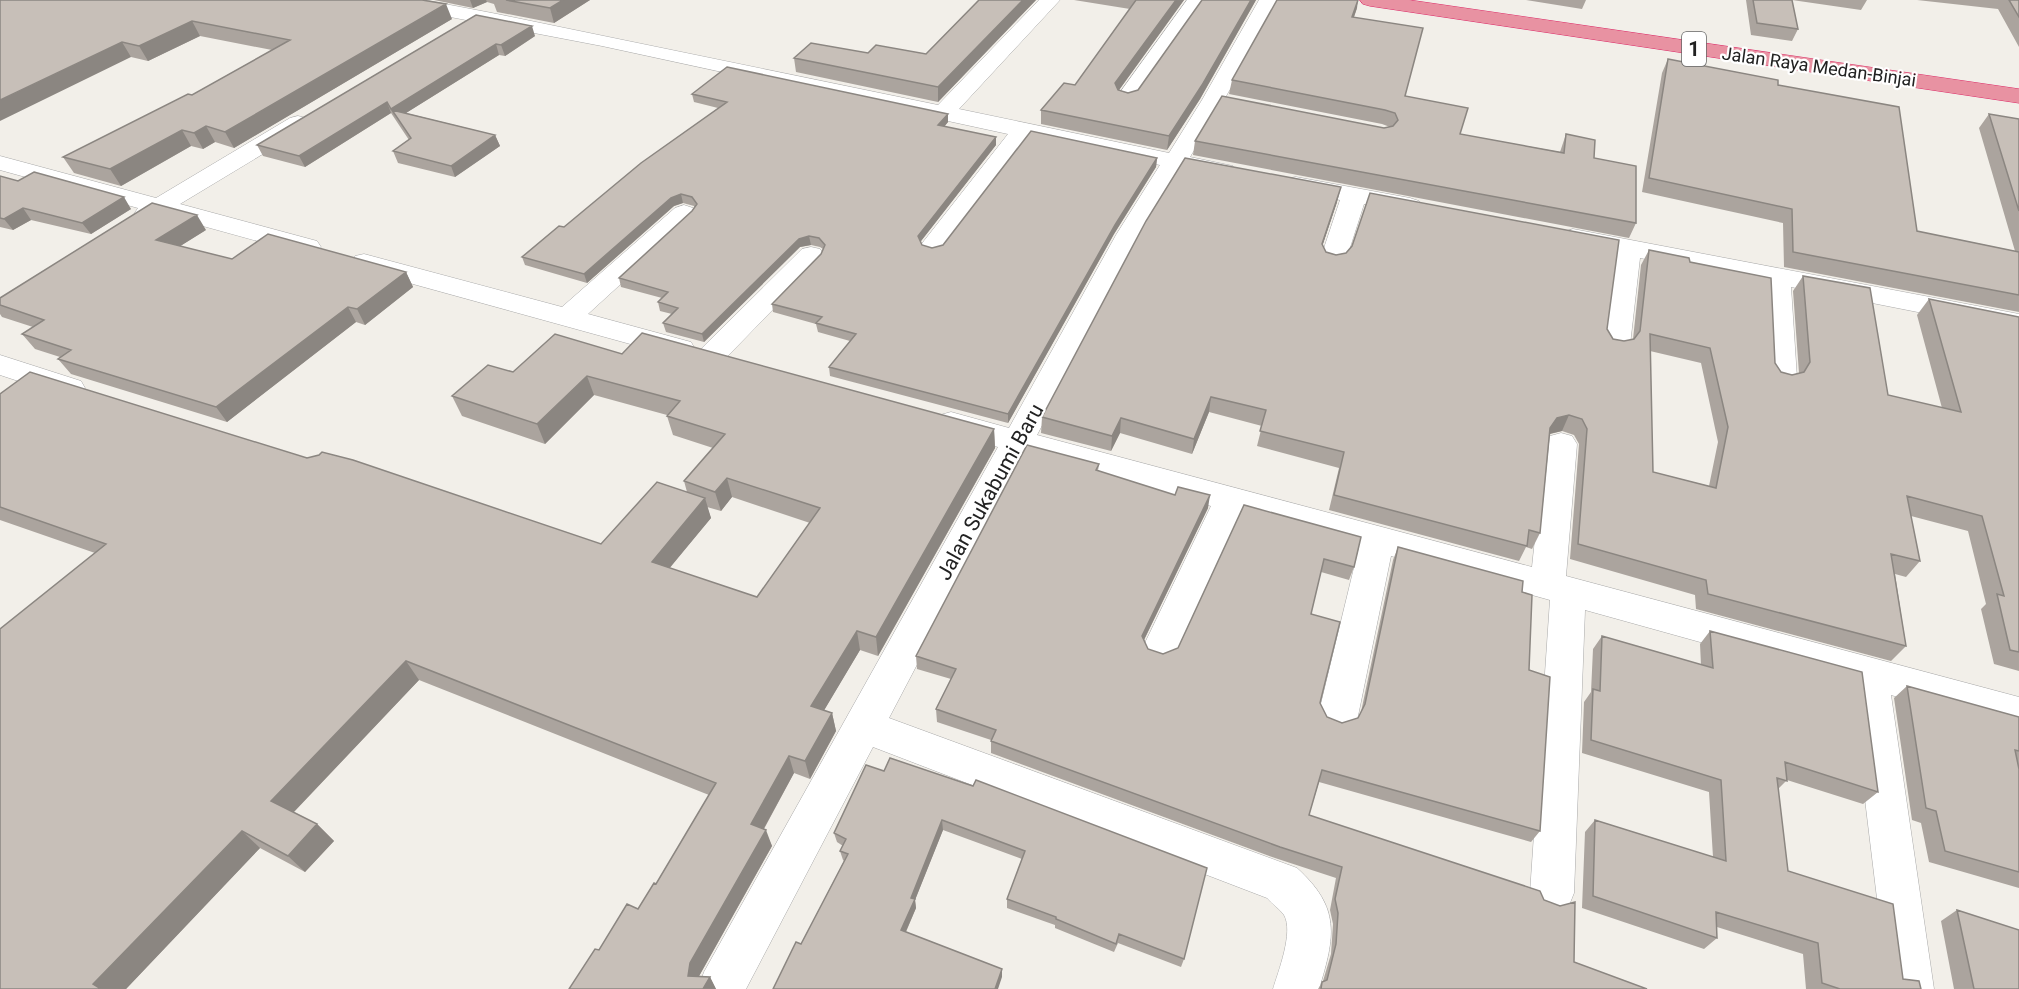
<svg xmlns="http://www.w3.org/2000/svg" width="2019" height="989" viewBox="0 0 2019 989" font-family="Roboto,sans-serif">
  <rect width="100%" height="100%" fill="#f2efe9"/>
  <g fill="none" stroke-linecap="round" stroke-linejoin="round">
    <defs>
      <path id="street" d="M383,0H424L497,14L938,105L1039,0H1060L959,109L1169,153L1202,100L1259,0H1279L1224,100L1190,157L1233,166L1237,171L1233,176L1225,178L1182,169L1142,235L1037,435L1532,567L1545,444L1550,436L1561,433L1572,436L1577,444L1566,576L2019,697V731L1891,695L1934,989H1888L1851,684L1585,610L1574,893L1568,908L1552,914L1536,908L1530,893L1550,600L1391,556L1358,716L1352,728L1338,733L1324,728L1318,716L1359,547L1241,514L1174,660L1161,664L1148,660L1142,649L1211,506L1027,455L889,718L1297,868C1341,908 1335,936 1319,989H1273C1278,972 1294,932 1284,915C1280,909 1272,904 1267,898L873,747L746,989H698L704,972L998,447L940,431L935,423L940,415L951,412L1009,428L1116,235L1160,165L1029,138L942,252L933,254L924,252L920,246L1008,134L602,46L393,6L386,4Z
        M1187,0H1207L1135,103L1127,105L1119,103L1116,98Z
        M298,116L306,118L309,123L306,128L180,204L317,241L321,247L317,253L308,255L163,215L147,222L138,219L134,214L138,208L0,170V156L156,198L290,118Z
        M1296,177L1410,198L1419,201L1423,206L1419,211L1410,214L1364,204L1346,260L1342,266L1333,268L1324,266L1320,260L1340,200L1287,189L1284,184L1287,179Z
        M684,205L693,208L697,213L693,218L588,314L691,342L695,349L691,356L681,358L355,268L351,262L355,256L364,254L562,307L675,208Z
        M1573,229L2019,314V332L1791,287L1797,378L1793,385L1782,388L1771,385L1767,378L1764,282L1640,258L1630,345L1626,352L1616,354L1606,352L1602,345L1614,253L1564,242L1560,237L1564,232Z
        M811,247L820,249L824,255L820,261L720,364L710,366L700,364L695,357L700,350L802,249Z
        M0,355L81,381L85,388L81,395L70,398L0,375Z"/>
      <path id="highway" d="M1360,0H1409L2019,89V103L1370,6L1363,4Z"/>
    </defs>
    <use href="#street" stroke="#a9a9a9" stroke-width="1"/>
    <use href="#highway" stroke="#dc2a67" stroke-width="1"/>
    <use href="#street" fill="#fff" fill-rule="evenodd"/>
    <use href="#highway" fill="#e892a2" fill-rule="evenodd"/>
  </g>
  <path fill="#aba49e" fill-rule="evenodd" d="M0,0L452,19L234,148L215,142L203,149L191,146L121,186L74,173L63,157L192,95L272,50L200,36L148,61L131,57Z
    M434,0H590L554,23L497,12L494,4L487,2L473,8Z
    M979,0H1036L938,102L796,72L794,58L868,53L926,54Z
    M1074,0H1184L1119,90L1128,93L1138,90L1202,0H1256L1200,99L1167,150L1041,124V110L1075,85L1130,9Z
    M1526,0H1586L1582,9Z
    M1746,0H1792L1798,29L1792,41L1751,35Z
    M1792,0H1867L1861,10Z
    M1917,0H2019V47L1998,9Z
    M1357,8L1354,17L1405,96L1460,134L1560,152L1566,134L1594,158L1636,223L1629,238L1193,155L1195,141L1384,128L1390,127L1382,124L1229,94L1232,80Z
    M476,15L535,36L505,56L499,55L406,113L495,135L500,146L455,177L398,163L393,151L409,140L391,113L305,167L263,156L257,145Z
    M1668,59L1778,85L1917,231L2015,251L1979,128L1989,114L2019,119V312L1784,267L1783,223L1642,192L1662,73Z
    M692,94L948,122L944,127L996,145L920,242L922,245L932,248L943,245L1157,158L1156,167L1114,234L1008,423L830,376L829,367L850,341L818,332L816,324L773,312L772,304L821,254L823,249L820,247L811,245L800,247L704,342L666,332L663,323L672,314L660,311L658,302L662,298L621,287L619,278L692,211L695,208L694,206L683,203L674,206L587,283L525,265L522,257L564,227L718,108L694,102Z
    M0,176L18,181L131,209L91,234L31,220L13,230L0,227Z
    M1337,202L1322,246L1326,252L1607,329L1613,339L1624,341L1633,339L1641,265L1649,250L1690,262L1775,363L1781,372L1792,375L1799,373L1793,291L1803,276L1888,395L1942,408L1917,315L1929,299L2019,317V671L1994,664L1981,609L1986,604L1968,531L1911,516L1920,561L1906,577L1895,574L1906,646L1891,661L1696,609L1695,595L1570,559L1579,444L1574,435L1562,431L1550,434L1540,533L1532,549L1526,547L1519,561L1329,510L1339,468L1257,446L1262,426L1209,412L1192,454L1120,433L1111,451L1041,433L1042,417ZM1650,351L1701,363L1718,442L1709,486L1653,472Z
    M206,230L180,246L232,259L406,272L413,287L365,325L356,322L227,422L71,374L58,359L60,357L35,349L22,334L33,327L2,317L0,314V298Z
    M622,354L994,429L995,448L878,656L860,650L824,710L832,713L836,731L810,779L794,773L764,829L772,846L699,976L710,977L716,989H569L599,950L638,909L656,884L709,795L419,680L294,812L317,824L334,841L305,872L260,848L126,989H0L95,553L0,520V394L307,458L601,544L687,492L684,481L713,448L673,435L667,416V415L594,395L545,444L462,416L452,396L513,372ZM732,497L810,523L757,597L669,568L711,518L707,507L721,511Z
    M1099,464L1098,471L1208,508L1144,640L1148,649L1163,654L1178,648L1244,505L1354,567L1349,580L1321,572L1311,614L1320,703L1327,717L1342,723L1358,718L1361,712L1393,560L1398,547L1522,592L1529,670L1540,831L1531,842L1319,782L1309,815L1574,962L1647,989H1318L1323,981L1331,954L1333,924L1330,910L1336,878L1275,858L991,753V740L937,722L936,709L951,679L917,669L916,656Z
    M1710,631L1878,792L1863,804L1787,780L1778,789L1788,871L1903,979L1921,989H1806L1803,954L1717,927V938L1704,949L1582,908L1585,832L1595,820L1713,857L1709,792L1582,753L1584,702L1591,692L1593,649L1602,636L1701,665L1700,644Z
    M1907,686L2019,717V888L1929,862L1921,823L1912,820L1894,698Z
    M890,758L1184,959L1181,967L1118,943L1114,952L1055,928V925L1007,908V899L1022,859L943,830L915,900L916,908L906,932L1002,969V977L801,944L844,861L843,860L840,851L843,846L837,842L834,833L884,771Z
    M1957,910L2019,989H1954L1941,921Z"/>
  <path fill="#8b8681" d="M470,0H486L487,2L473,8Z
    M563,0H590L554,23L550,8Z
    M1023,0H1036L938,102V87Z
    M1176,0H1184L1114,97L1115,83Z
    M1251,0H1256L1200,99L1167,150L1169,136Z
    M1358,0L1357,8L1349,31L1352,17Z
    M446,4L452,19L234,148L225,132Z
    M192,21L200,36L148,61L139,46Z
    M532,26L535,36L505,56L501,45Z
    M122,42L131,57L0,121V100Z
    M496,44L499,55L398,118L392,110L396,119L391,109Z
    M387,102L391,113L305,167L299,156Z
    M948,114V122L938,134V125Z
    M206,126L215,142L203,149L194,133Z
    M182,130L191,146L121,186L110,169Z
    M495,135L500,146L455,177L451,166Z
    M996,137V145L918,245V236Z
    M1157,158L1156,167L1114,234L1008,423V414L1115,225Z
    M1341,187L1337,202L1318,259L1322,244Z
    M681,194L683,203L674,206L587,283L584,274L671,198Z
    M124,197L131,209L91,234L82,223Z
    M23,208L31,220L13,230L4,219Z
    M197,215L206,230L166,255L156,240Z
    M809,236L811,245L800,247L704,342L702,334L799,239Z
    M406,272L413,287L365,325L357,309Z
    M348,307L356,322L227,422L216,407Z
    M587,376L594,395L545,444L537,424Z
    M1211,397L1209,412L1192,454L1194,439Z
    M1569,415L1562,431L1549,434L1550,428L1557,418Z
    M1121,418L1120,433L1111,451L1112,436Z
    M994,429L995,448L878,656L876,637Z
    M727,478L732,497L721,511L715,492Z
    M1210,495L1208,508L1140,648L1142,636Z
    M705,498L711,518L659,581L652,562Z
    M857,631L860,650L816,724L811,706Z
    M406,661L419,680L288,818L271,801Z
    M832,713L836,731L810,779L805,761Z
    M789,756L794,773L757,841L751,824Z
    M942,820L943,830L915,900L916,908L903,938L901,930L911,898Z
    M317,824L334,841L305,872L288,856Z
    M766,830L772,846L698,978L688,976L690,963Z
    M242,831L260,848L126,989H101L93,984Z
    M1002,969V977L998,989H995Z
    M710,977L716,989H703Z"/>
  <path fill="#c7bfb8" stroke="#8b8681" stroke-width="1.5" fill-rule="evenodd" d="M0,0H422L446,4L225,132L206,126L194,133L182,130L110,169L63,157L188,94L192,95L290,40L192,21L139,46L122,42L0,100Z
    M506,0H563L550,8Z
    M979,0H1023L938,87L794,58L811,43L868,53L876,45L926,54Z
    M1136,0H1176L1115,83L1118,90L1128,93L1138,90L1202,0H1251L1202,85L1169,136L1041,110L1064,83L1075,85Z
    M1277,0H1358L1352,17L1423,28L1405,96L1468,108L1460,134L1564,153L1566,134L1595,140L1594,158L1636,166V223L1195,141L1222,96L1384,128L1393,126L1398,120L1395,113L1385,110L1232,80Z
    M1753,0H1792L1798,29L1757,23Z
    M2009,0H2019V17Z
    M476,15L532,26L501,45L496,44L391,109L387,102L299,156L257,145Z
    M1668,59L1778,80V85L1899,107L1917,231L2019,252V295L1793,252L1792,209L1649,178Z
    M727,67L948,114L938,125L996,137L918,236L922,245L932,248L943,245L1031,131L1157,158L1115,225L1008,414L829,367L856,334L816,323L822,317L772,304L821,254L825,245L819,238L809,236L799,239L702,334L663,323L678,308L658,302L668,292L619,278L692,211L697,204L692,197L681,194L671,198L584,274L522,257L559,226L564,227L641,163L727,102L692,94Z
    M392,110L495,135L451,166L393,151L411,138Z
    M1989,114L2019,119V211Z
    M1185,158L1341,187L1322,244L1326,252L1336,255L1346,253L1352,246L1370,193L1619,240L1607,329L1613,339L1624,341L1634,339L1640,331L1649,250L1689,258L1690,262L1771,278L1775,363L1781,372L1792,375L1804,372L1810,362L1803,276L1870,288L1888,395L1961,412L1929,299L2019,317V652L2010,650L1997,594L2004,596L1982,516L1907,496L1920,561L1891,554L1906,646L1708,594L1706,580L1578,544L1587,429L1582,419L1569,415L1557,418L1550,428L1540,533L1529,530L1527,546L1334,495L1344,452L1260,431L1266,410L1211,397L1194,439L1121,418L1112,436L1042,417L1146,221ZM1650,334L1710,348L1728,427L1716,488L1653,472Z
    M34,172L124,197L82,223L23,208L4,219L0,218V176L18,181Z
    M152,203L197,215L156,240L232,259L268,234L406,272L357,309L348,307L216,407L58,359L71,350L22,334L44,320L0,305V298Z
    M642,333L994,429L876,637L857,631L811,706L832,713L805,761L789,756L751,824L766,830L690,963L688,976L710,977L703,989H569L595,949L599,950L627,904L638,909L654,883L656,884L716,783L406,661L271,801L317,824L288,856L242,831L93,984L101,989H0V629L106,544L0,507V394L30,372L307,458L319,455L322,452L353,460L601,544L657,482L705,498L652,562L757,597L820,508L727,478L715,492L684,481L725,434L667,416L680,401L587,376L537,424L452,396L488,365L513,372L555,334L622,354Z
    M1027,445L1099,464L1096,470L1175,495L1178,487L1210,495L1142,636L1148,649L1163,654L1178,648L1244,505L1361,537L1354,567L1324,559L1311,614L1340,622L1320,703L1327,717L1342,723L1358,718L1365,704L1398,547L1523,581L1522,592L1532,595L1529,670L1550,677L1540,831L1322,770L1309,815L1540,891L1544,900L1560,906L1575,902L1574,962L1647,989H1321L1322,982L1327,980L1336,944L1338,913L1335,899L1342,867L1280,847L991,741L996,730L936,709L956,669L916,656Z
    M1710,631L1862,672L1878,792L1785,762L1787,781L1777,778L1788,871L1893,904L1903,979L1919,981L1921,989H1840L1822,983L1818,943L1716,912L1717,938L1593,896L1595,820L1726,861L1721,780L1591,740L1593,689L1600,691L1602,636L1713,668Z
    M1907,686L2019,717V751L2015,750L2019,769V872L1945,851L1936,811L1926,808Z
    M890,758L973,786L976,780L1207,868L1184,959L1119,934L1116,944L1056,919V917L1007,899L1025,851L942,820L911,898L915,899L901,930L1002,969L995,989H773L796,942L801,944L848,854L840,851L846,839L834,833L866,765L884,771Z
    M1957,910L2019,930V989H1974Z"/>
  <g text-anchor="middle" stroke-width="4.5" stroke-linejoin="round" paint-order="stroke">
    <g font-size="18" fill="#222" stroke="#fff">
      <text transform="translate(1819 67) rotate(8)" y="6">Jalan Raya Medan-Binjai</text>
    </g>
    <rect fill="#fff" stroke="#646464" stroke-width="1.5" x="1682" y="32" width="24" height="34" rx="4.5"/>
    <g font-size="20" font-weight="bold" fill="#222">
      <text x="1694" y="56">1</text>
    </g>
    <g font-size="21" fill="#222" stroke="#fff">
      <text transform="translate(990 492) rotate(-61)" y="7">Jalan Sukabumi Baru</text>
    </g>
  </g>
</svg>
